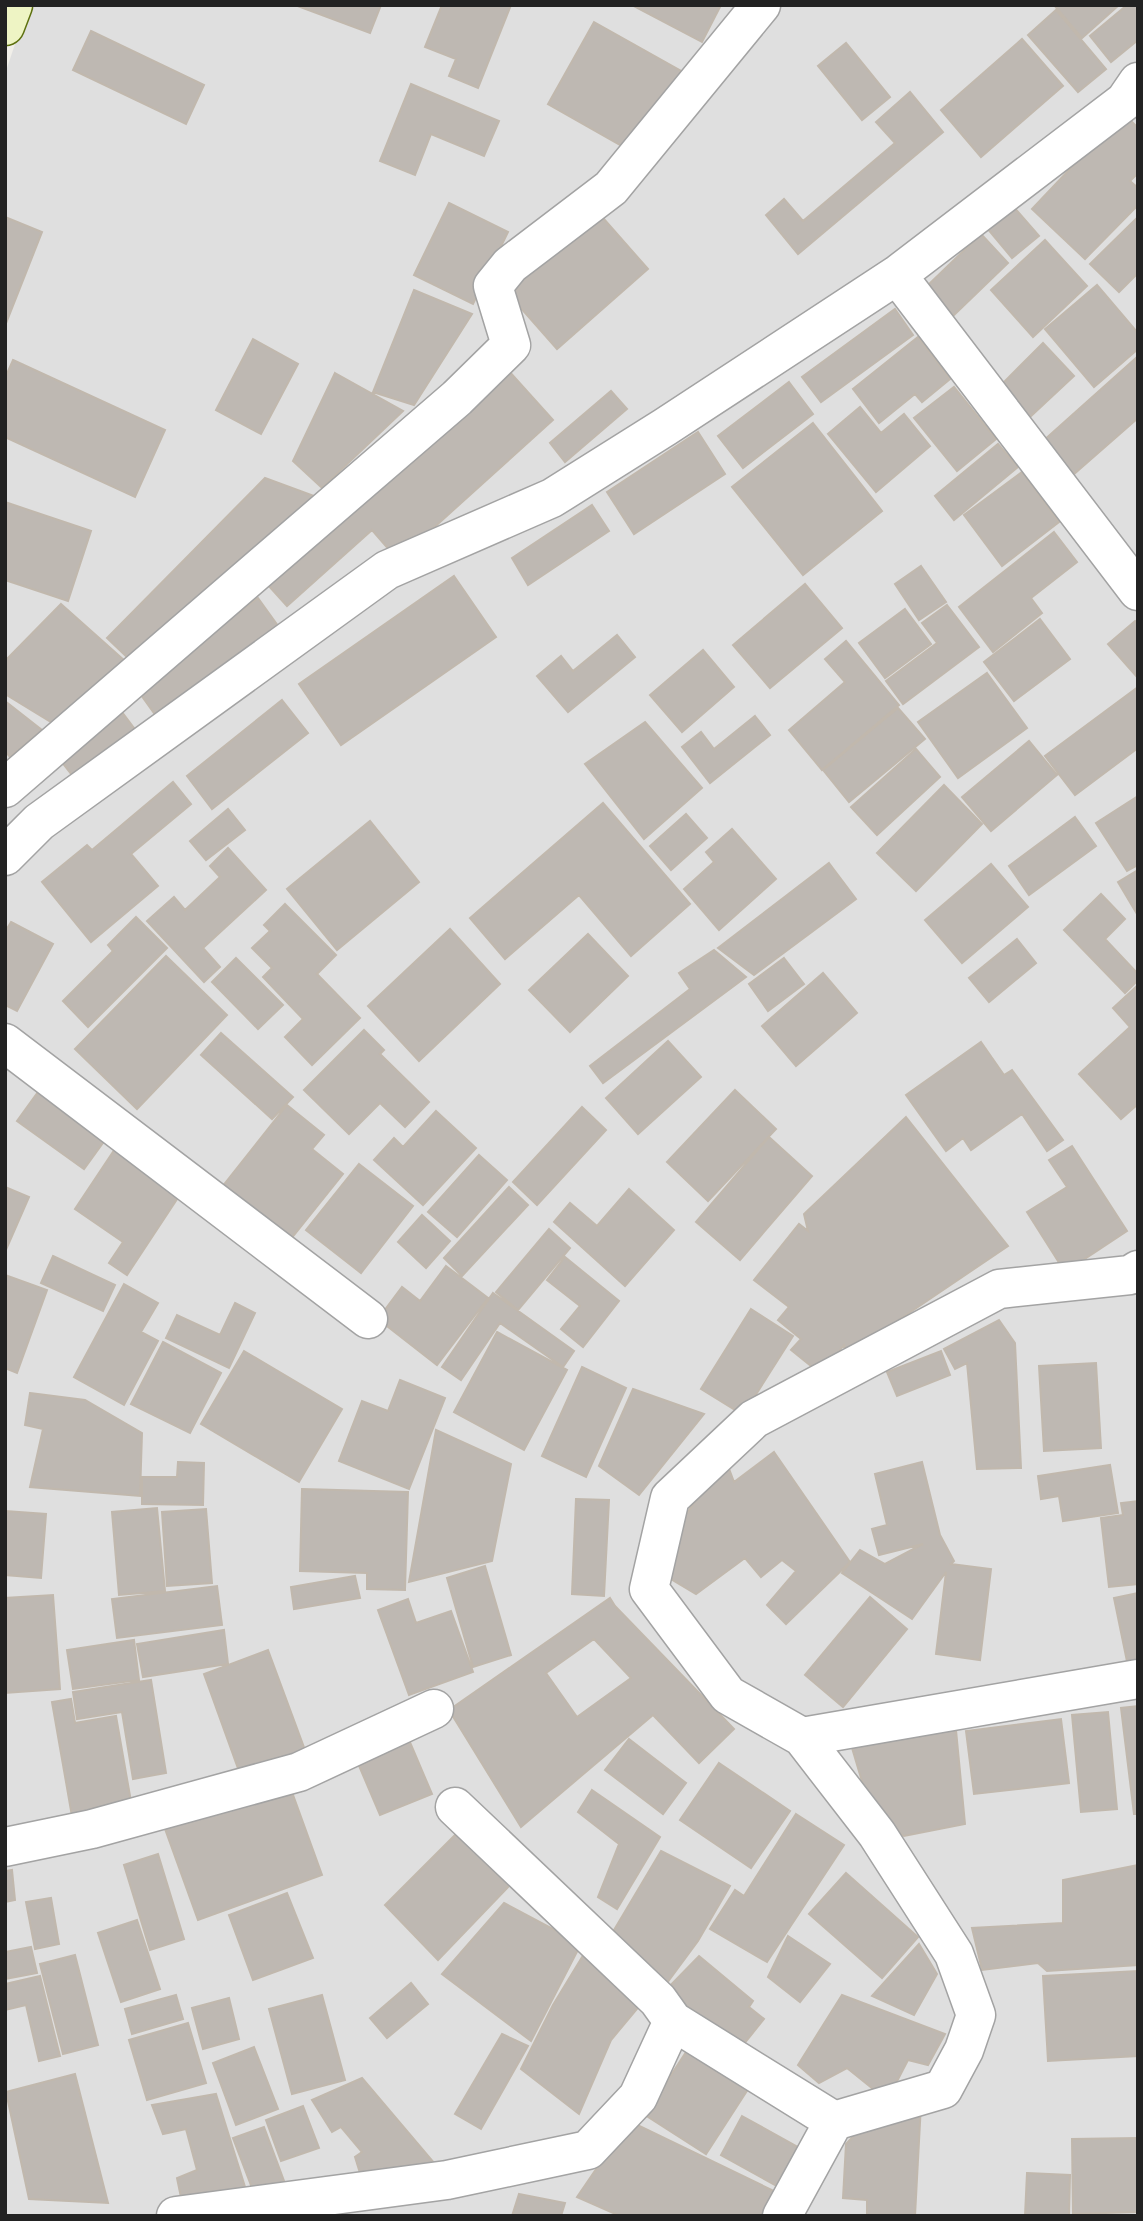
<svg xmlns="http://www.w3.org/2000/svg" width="1143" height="2221" viewBox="0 0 1143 2221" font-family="Mulish,sans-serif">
  <rect width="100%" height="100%" fill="#f1efe9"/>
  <path fill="#dfdfdf" d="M28,5H1138V2216H5V74Z"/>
  <path fill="#beb8b2" stroke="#c1b8ad" stroke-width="2" fill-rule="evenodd" d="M295,5H381L370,33Z
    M442,5H511L478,88L449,76L456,59L425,47Z
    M632,5H721L702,42Z
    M1054,5H1119L1082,38Z
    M1127,5H1138V40L1111,62L1090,36Z
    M1056,10L1106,69L1078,92L1028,35Z
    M594,22L681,71L634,153L548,104Z
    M91,31L204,85L186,124L73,70Z
    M1022,39L1063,86L981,157L941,110Z
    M846,43L890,97L862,120L818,66Z
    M411,84L499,121L484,156L431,134L415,175L380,161Z
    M910,92L943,132L798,254L766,215L784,199L803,221L895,143L876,122Z
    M1123,113L1138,128V173L1130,181L1138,188V205L1085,259L1032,209Z
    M449,203L508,232L473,304L414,275Z
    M1013,206L1039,236L1012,258L987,228Z
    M596,210L648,269L557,349L505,290Z
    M5,217L42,232L5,326Z
    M1138,217V273L1119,292L1090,264Z
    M981,234L1008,263L953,316L928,285Z
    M1045,240L1087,286L1033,337L991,290Z
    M1097,285L1138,333V349L1094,387L1045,329Z
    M414,290L472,314L414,405L373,392Z
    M895,309L913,335L821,402L802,377Z
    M918,337L950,379L922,402L915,394L879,423L853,389Z
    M253,339L298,364L261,434L216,410Z
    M1043,343L1074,376L1030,417L1003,383Z
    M1136,358L1138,418L1074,474L1043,441Z
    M13,360L165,430L135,497L5,437V378Z
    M507,369L553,420L398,560L372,530L287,606L268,585Z
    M335,373L403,411L322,488L293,461Z
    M789,382L813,414L743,468L718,436Z
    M954,387L996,439L957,471L914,418Z
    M611,391L627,409L565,462L550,443Z
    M860,407L881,433L904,414L930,446L876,492L828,434Z
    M813,423L882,511L803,575L732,487Z
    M698,432L725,474L634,534L607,492Z
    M998,444L1018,467L954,520L935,496Z
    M1022,472L1059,522L1002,566L964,515Z
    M265,478L317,497L132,662L107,638Z
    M5,502L91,531L68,601L5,580Z
    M592,505L609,531L528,585L512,558Z
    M1054,532L1077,562L1031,598L1042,613L993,652L959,607Z
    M921,566L946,602L919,620L895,584Z
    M454,576L496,637L341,745L299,684Z
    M805,584L842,628L770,688L733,645Z
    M258,598L281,630L159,720L136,688Z
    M61,604L125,661L59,727L5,694V661Z
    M947,605L979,647L903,704L886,681L937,643L922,623Z
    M905,609L931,644L885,678L859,643Z
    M1040,619L1070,659L1014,701L984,662Z
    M1135,621L1138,624V678L1108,644Z
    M617,635L635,657L568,712L537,676L561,656L573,671Z
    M846,641L899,705L822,770L789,730L845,682L825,659Z
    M703,650L734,687L682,732L650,695Z
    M987,673L1027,728L958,778L918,722Z
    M1138,687V748L1075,795L1045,756Z
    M282,700L308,733L212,809L187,776Z
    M5,701L42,730L10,757L5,751Z
    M116,704L140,736L79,784L54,752Z
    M898,708L925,739L849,802L823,770Z
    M755,716L770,735L710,783L682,747L701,732L714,749Z
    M645,722L702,788L644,839L585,764Z
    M1029,741L1057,775L991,831L962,797Z
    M916,749L940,777L877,835L851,807Z
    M173,782L191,804L131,854L158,886L91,942L42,882L87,845L92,850Z
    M944,785L982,824L916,891L877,853Z
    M1138,796V865L1127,871L1096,823Z
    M603,803L690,904L631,956L579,895L505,959L470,918Z
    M228,809L245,830L206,860L190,841Z
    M686,814L707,838L671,870L650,846Z
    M1075,817L1096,846L1029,895L1009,866Z
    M370,821L419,882L337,950L287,889Z
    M732,829L776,879L719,930L684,889L714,862L706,852Z
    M228,848L266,890L203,948L220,967L204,982L147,921L174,897L185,910L220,877L210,866Z
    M829,863L856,899L754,975L718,948Z
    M991,864L1028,907L962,963L925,920Z
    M1138,870V914H1137L1118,882Z
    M1101,894L1125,919L1105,939L1138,974V980L1125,993L1064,930Z
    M285,904L336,955L317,974L360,1018L312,1065L285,1037L303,1019L263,977L272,968L252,948L270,931L264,925Z
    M136,917L167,948L88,1027L63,1001L113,951L108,945Z
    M11,922L53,944L17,1011L5,1005V932Z
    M450,929L500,984L419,1061L368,1006Z
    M588,934L628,976L570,1032L529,990Z
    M1017,939L1036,963L989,1002L969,978Z
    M714,950L746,977L603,1083L590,1066L690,989L679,973Z
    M166,956L227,1015L137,1109L75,1049Z
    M236,958L283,1005L258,1029L212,982Z
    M784,958L804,984L768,1011L749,984Z
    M823,973L857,1013L796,1066L762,1026Z
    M1138,985V1104L1121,1119L1079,1074L1130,1027L1113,1008Z
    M364,1030L384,1050L380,1054L429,1102L405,1127L380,1103L349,1134L304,1090Z
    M221,1033L293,1097L272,1119L201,1055Z
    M668,1041L701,1077L638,1134L606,1098Z
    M981,1042L1004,1075L1012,1070L1063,1140L1047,1151L1022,1114L971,1150L963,1138L946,1151L906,1095Z
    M46,1081L113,1129L84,1169L17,1121Z
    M735,1090L776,1129L708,1201L667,1162Z
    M287,1105L324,1135L312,1149L343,1174L286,1245L218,1192Z
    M582,1107L606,1130L537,1205L513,1182Z
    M436,1111L476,1148L423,1205L374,1160L394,1138L403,1147Z
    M906,1117L1008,1246L847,1355L844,1345L821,1374L791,1350L801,1339L778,1320L789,1307L754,1280L799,1224L808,1231L804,1214Z
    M769,1137L812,1176L740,1260L696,1222Z
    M119,1143L185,1187L127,1275L109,1263L123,1242L75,1209Z
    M1072,1146L1127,1231L1065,1272L1027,1212L1067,1187L1049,1160Z
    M479,1155L507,1180L457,1237L428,1212Z
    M359,1164L413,1206L361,1273L306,1230Z
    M5,1187L29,1197L5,1252Z
    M509,1187L528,1205L462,1276L444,1258Z
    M629,1189L674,1230L625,1286L554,1222L570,1203L597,1226Z
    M422,1215L450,1241L426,1268L398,1242Z
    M549,1229L570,1248L518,1310L496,1292Z
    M53,1256L115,1285L103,1311L41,1283Z
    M565,1257L619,1301L583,1347L561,1329L580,1306L547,1280Z
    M446,1266L488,1298L437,1365L378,1319L402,1287L420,1301Z
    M5,1275L47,1290L17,1373L5,1368Z
    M124,1284L158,1303L141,1332L158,1341L124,1405L74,1377Z
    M493,1293L574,1351L563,1367L500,1323L461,1380L442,1367Z
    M235,1303L255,1313L229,1368L166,1338L177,1315L220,1335Z
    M751,1309L793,1336L743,1415L701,1389Z
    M999,1320L1015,1343L1021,1468L977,1469L967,1363L955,1369L944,1349Z
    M497,1332L567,1370L524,1450L454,1412Z
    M163,1342L221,1373L190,1433L131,1404Z
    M244,1351L342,1409L299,1482L201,1424Z
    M941,1351L950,1375L897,1396L887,1372Z
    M1096,1363L1101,1448L1044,1451L1039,1366Z
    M582,1367L626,1388L586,1477L542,1456Z
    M400,1380L445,1398L409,1489L339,1461L362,1401L388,1411Z
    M633,1389L704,1414L639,1495L599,1466Z
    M30,1393L85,1400L142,1433L140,1496L30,1487L43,1429L25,1425Z
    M436,1430L511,1464L492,1561L409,1582Z
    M774,1452L850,1562L786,1624L767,1605L796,1571L782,1560L761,1577L745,1558L696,1594L669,1578L666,1543L711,1479L728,1466L734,1482Z
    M178,1462L204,1463L203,1505L142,1504V1477H177Z
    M922,1462L940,1535L954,1561L951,1564L991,1569L980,1660L936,1654L946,1572L912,1619L842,1573L860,1550L885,1564L923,1544L879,1555L872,1529L887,1525L875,1474Z
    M1110,1465L1118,1513L1063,1521L1059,1496L1041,1499L1038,1476Z
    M302,1489L408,1492L405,1590L367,1589V1573L300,1571Z
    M576,1499L609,1500L604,1596L572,1594Z
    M1138,1501V1584L1109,1587L1101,1518L1123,1515L1121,1503Z
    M157,1508L165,1591L119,1595L112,1512Z
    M206,1509L212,1583L167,1586L162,1512Z
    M5,1511L46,1514L41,1578L5,1575Z
    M485,1566L511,1655L473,1667L447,1578Z
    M355,1576L360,1598L294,1609L291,1587Z
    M217,1586L222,1625L117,1638L112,1599Z
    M1138,1593V1674L1130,1676L1114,1598Z
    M53,1595L60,1689L5,1693V1598Z
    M870,1597L907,1629L843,1707L805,1675Z
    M610,1598L615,1606L734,1729L699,1763L653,1715L521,1827L449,1710ZM594,1639L631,1678L577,1717L546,1673Z
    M408,1599L416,1623L451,1611L473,1672L409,1695L378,1610Z
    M224,1630L228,1664L143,1677L137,1644Z
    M134,1640L139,1680L73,1689L67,1650Z
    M268,1650L309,1761L244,1785L204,1674Z
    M151,1680L166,1773L133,1779L122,1712L77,1719L73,1692Z
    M71,1699L75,1723L116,1716L133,1813L73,1822L52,1702Z
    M1138,1706V1814H1134L1121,1708Z
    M1108,1712L1117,1809L1081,1812L1072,1715Z
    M1061,1719L1069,1783L974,1794L966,1731Z
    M956,1730L965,1824L904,1836L872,1815L850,1741Z
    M406,1733L432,1794L380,1815L354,1754Z
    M629,1739L686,1783L663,1814L605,1770Z
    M719,1763L790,1811L751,1868L680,1820Z
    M288,1781L322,1875L198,1920L164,1826Z
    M592,1790L660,1837L617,1909L598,1897L619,1844L578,1812Z
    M796,1814L844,1845L767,1962L710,1929L735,1890L744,1896Z
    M462,1828L511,1884L438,1960L385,1905Z
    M661,1851L730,1886L698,1941L664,1987L611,1935Z
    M158,1854L184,1939L150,1950L124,1865Z
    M1138,1865V1965L1047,1971L1038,1963L982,1970L972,1928L1063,1923V1880Z
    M12,1870L15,1900L5,1902V1871Z
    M846,1873L918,1937L882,1978L809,1914Z
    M287,1893L313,1958L253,1980L229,1915Z
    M51,1898L59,1944L35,1949L26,1902Z
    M504,1903L581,1944L531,2041L442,1974Z
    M137,1920L160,1989L121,2002L98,1933Z
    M788,1936L830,1964L800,2002L768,1977Z
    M919,1944L937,1974L914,2015L872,1996Z
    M31,1947L37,1973L5,1979V1952Z
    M587,1949L647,1997L611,2040L579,2114L521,2069L553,2005Z
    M75,1955L98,2045L63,2054L40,1964Z
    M699,1956L753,2001L749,2007L764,2019L735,2055L662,1994Z
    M1138,1971V2056L1048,2061L1043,1976Z
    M40,1976L60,2056L39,2061L26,2005L5,2010V1984Z
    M411,1983L428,2004L387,2038L370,2018Z
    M176,1995L183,2019L132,2034L125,2009Z
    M322,1995L345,2080L292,2094L269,2009Z
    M842,1995L945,2034L928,2065L908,2060L894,2087L873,2089L847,2068L819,2083L798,2065Z
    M229,1998L239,2039L203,2049L192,2008Z
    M188,2023L206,2083L147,2100L129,2040Z
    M502,2034L528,2046L481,2129L455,2114Z
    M692,2043L752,2083L706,2154L645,2115Z
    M254,2047L278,2109L236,2125L213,2063Z
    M75,2074L108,2203L29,2199L6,2092Z
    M362,2078L435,2164L364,2186L355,2157L362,2152L341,2127L332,2132L312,2100Z
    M216,2094L250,2203L184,2212L177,2178L197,2170L186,2129L163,2134L152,2105Z
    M921,2104L915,2216H867V2200L843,2198L846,2144L861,2128Z
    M303,2106L319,2148L281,2161L266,2120Z
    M742,2116L803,2150L782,2189L721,2155Z
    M629,2121L778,2193L768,2216H620L577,2197Z
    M264,2127L287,2189L257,2201L233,2138Z
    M1138,2138V2212L1073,2214L1072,2139Z
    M1027,2173L1070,2175L1069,2216H1025Z
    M519,2194L565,2203L561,2216H512Z"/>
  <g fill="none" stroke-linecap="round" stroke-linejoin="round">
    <defs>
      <path id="minor" d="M897,275L1138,591
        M5,788L457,398L511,345L493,286L510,265L611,188L761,5
        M5,856L39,822L387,570L552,498L665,427L897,275L1125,101L1138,82
        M5,1043L368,1319
        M802,1737L1138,1679
        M455,1807L658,2000L673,2021L834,2121
        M5,1847L92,1829L299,1772L434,1709
        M176,2216L447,2180L588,2150L638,2097L673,2021
        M782,2216L834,2121L943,2089L964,2050L976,2015L954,1954L877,1834L802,1737L728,1695L649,1589L670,1498L754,1419L999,1289L1130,1275L1138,1270"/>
      <path id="secondary" d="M5,26L13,5"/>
    </defs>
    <use href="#minor" stroke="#a3a3a3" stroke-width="41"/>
    <use href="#secondary" stroke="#5e7110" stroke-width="41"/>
    <use href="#minor" stroke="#fff" stroke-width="38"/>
    <use href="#secondary" stroke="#eef4c4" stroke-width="38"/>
  </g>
  <rect width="1143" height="2221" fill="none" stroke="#222222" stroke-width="14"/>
</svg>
